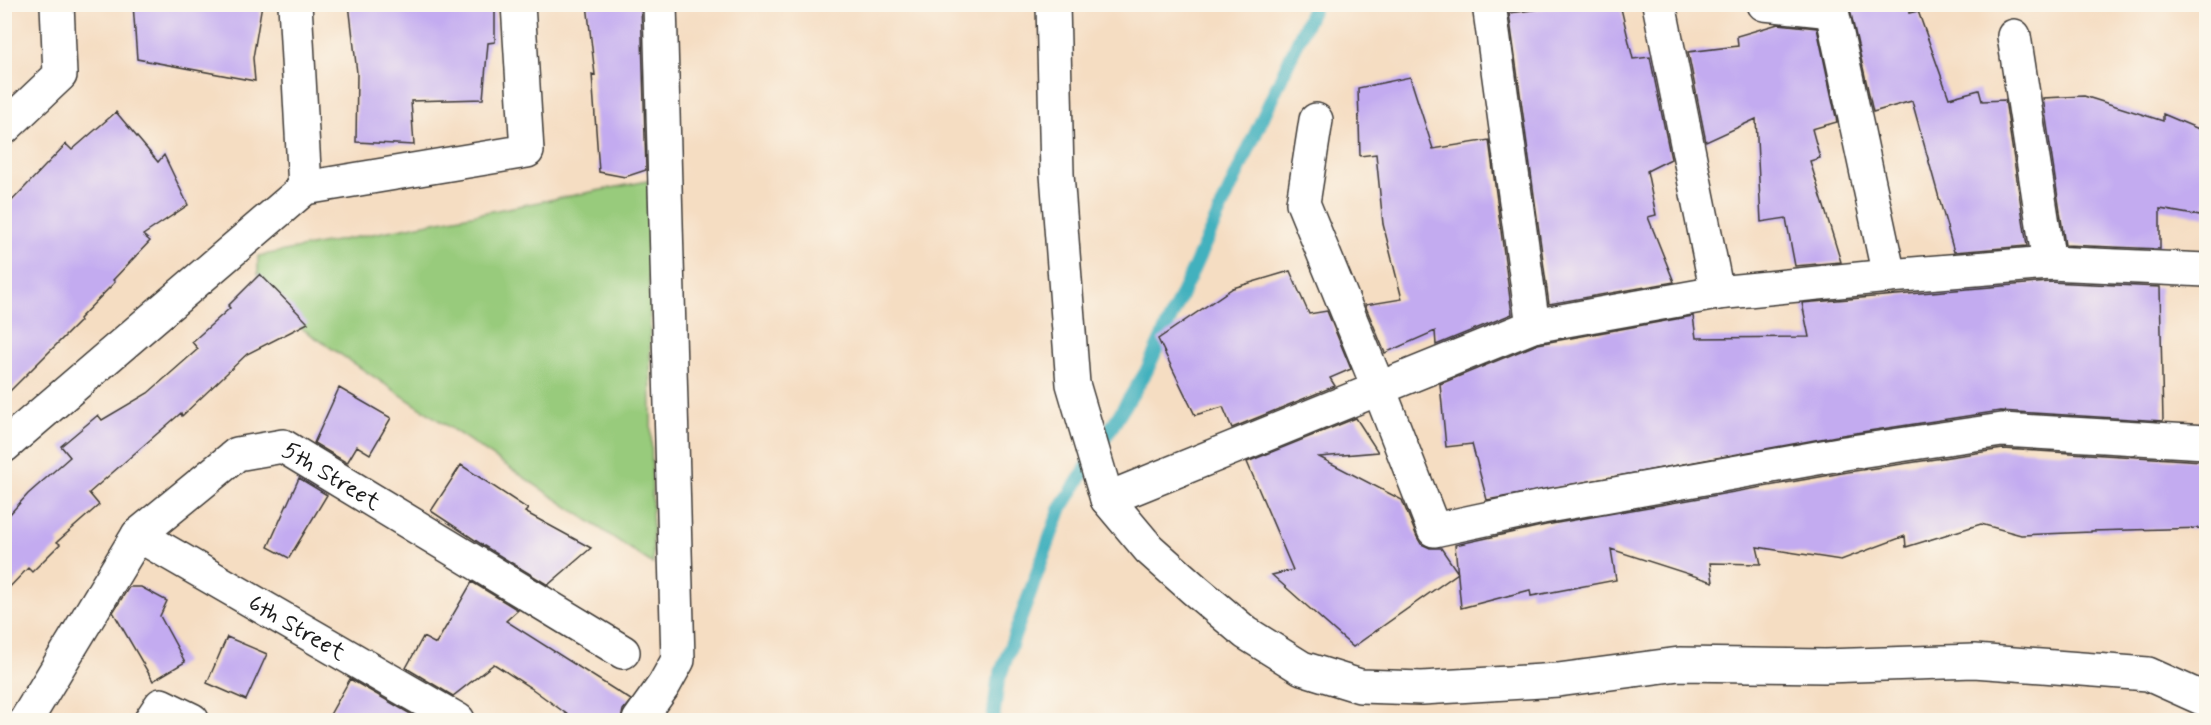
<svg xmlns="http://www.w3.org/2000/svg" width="2211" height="725" viewBox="0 0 2211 725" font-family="Mynerve,sans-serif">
  <rect width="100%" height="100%" fill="#fbf7ec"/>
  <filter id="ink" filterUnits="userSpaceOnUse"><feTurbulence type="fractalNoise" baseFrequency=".0167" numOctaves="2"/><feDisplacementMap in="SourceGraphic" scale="12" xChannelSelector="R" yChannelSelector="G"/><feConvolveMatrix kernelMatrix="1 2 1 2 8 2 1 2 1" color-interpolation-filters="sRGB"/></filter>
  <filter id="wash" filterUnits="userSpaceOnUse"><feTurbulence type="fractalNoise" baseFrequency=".008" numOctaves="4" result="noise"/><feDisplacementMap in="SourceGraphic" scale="24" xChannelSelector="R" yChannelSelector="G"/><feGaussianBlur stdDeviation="1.35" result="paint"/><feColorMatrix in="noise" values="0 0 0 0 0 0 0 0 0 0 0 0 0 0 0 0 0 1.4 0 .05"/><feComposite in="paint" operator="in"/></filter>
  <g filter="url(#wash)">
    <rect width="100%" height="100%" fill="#f5ddc2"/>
    <path fill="#98cb7b" stroke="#5a744c" stroke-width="1.5" d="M648,181L653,564L258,299V256Z"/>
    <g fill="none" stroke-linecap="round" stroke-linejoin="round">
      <path stroke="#43b1be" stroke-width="14" d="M993,720L998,681L1060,510L1146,372L1315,4"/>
    </g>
    <g id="blocks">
      <path fill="#c3abf0" d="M133,4H262L253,58L255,81L137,59Z
        M349,4H495V42L488,43L483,99L411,101L414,145L356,142L357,73Z
        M587,4H641L646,170L625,177L599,172L592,74L595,75Z
        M1578,4H1620L1633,59L1650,57L1671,159L1647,171L1656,215L1648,217L1674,282L1549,304L1509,13Z
        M1908,4L1909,13L1918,11L1949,98L1979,90L1982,101L2005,100L2027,246L1954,252L1912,101L1873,112L1849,5Z
        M1778,24L1817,28L1837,122L1812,129L1820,158L1810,161L1841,262L1795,266L1786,218L1761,222L1756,119L1706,142L1688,52L1738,46L1737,36Z
        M1410,77L1433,149L1489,140L1512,314L1436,345L1435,331L1385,353L1365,305L1402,299L1383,224L1376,154L1360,156L1358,88Z
        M2084,96L2163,121V114L2206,132V217L2160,209V249L2065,245L2043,98Z
        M116,112L158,162L164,155L188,205L143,235L150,241L113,280L115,282L79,319L80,321L4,397V209L66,144L72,150Z
        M1290,271L1309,314L1327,311L1351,369L1330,378L1335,386L1232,428L1223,407L1195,415L1158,339L1233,288Z
        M260,274L308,323L247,354L182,416L181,413L89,493L99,505L57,542L60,544L32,572L28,568L4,593V514L8,516L28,494L70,457L61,446L98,415L102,420L148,393L198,349L192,342L230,308L228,306Z
        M2049,282L2160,287L2163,421L2000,411L1842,435L1487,500L1472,444L1446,447L1440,384L1538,344L1693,316L1696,338L1809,337L1802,303Z
        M339,388L391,418L370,454L357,446L347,463L314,443Z
        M1356,418L1378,452L1319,457L1402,500L1417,537L1421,544L1430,548H1441L1458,573L1353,647L1272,575L1293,570L1247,462Z
        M2003,449L2203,461L2204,528L2091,531V532L2021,535L1981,524L1906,547L1905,536L1841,560L1757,547L1761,564L1710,563L1713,582L1611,549L1616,580L1531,596L1530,590L1461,608L1455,545L1546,525L1848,472Z
        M461,465L528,509L525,512L591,548L548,585L484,546L431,511Z
        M299,478L327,495L289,558L268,547Z
        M472,582L518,610L506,621L631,700L623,710L621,720H575L531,688L494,664L453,696L406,668L423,637L436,644Z
        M129,587H141L167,601L160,616L185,662L153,681L113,612Z
        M227,637L267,654L246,700L207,683Z
        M350,679L421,720H327Z"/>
    </g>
  </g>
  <g filter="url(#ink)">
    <use href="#blocks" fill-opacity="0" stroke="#3d3935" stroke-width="1.5"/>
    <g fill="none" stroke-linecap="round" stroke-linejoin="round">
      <defs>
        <g id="minor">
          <path d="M295,4L305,188"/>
          <path d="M1489,4L1533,326"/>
          <path d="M1659,4L1717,293"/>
          <path d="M1764,4L1832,11L1889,276"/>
          <path d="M2014,36L2049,263"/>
          <path d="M1316,120L1303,203L1379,389L1434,530L1542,507L1845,453L2002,430L2206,442"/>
          <path d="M4,128L60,75L57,4"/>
          <path d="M4,446L305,188L527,151L518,4"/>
          <path d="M1107,499L1533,326L1717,293L1889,276L2049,263L2206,270"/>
          <path id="s1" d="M138,535L458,720"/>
          <path id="s2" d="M26,720L138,535L237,454L283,446L623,652"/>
          <path d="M151,720L161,705L192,720"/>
          <path d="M639,720L664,685L678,660L660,4"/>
        </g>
        <path id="tertiary" d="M1053,4L1057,174L1073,384L1107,499L1149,549L1195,590L1246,633L1302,668L1360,686L1422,688L1558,680L1679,664L1825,666L1974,661L2148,674L2206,700"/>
      </defs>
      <use href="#minor" stroke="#3d3935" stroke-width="36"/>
      <use href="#tertiary" stroke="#3d3935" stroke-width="36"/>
      <use href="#minor" stroke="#fff" stroke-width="33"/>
      <use href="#tertiary" stroke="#fff" stroke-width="33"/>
    </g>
  </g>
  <g text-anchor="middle" stroke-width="5" stroke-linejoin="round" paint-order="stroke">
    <g font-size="24" fill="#1c1c1c" stroke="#fbf7ec">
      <text dy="8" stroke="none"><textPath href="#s2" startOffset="448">5th Street</textPath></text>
      <text dy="8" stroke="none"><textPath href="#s1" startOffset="184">6th Street</textPath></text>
    </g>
  </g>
  <rect width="2211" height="725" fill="none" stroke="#fbf7ec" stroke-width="24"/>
</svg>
